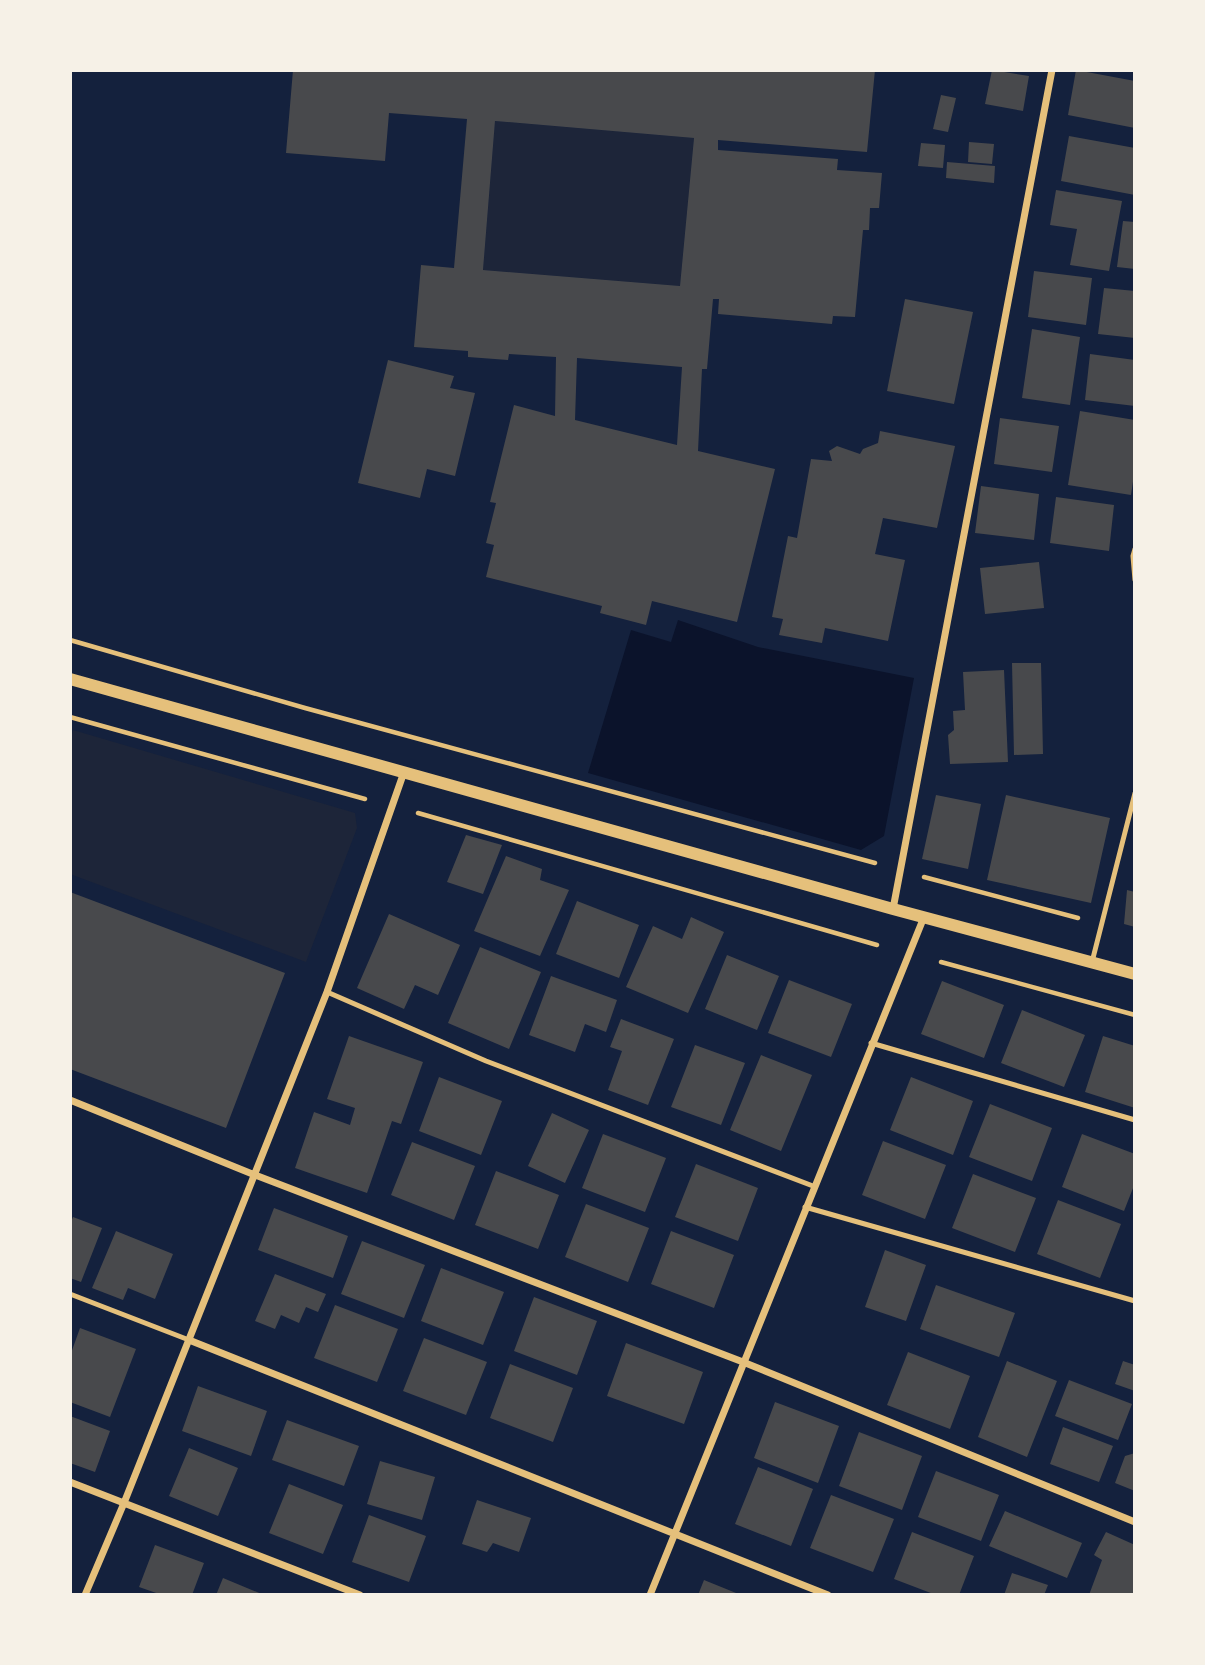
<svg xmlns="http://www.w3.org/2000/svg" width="1205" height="1665" viewBox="0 0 1205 1665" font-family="Roboto,sans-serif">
  <rect width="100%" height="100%" fill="#14213d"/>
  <path fill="#1d2539" d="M495,121L694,138L680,286L483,270Z
    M73,730L355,813L357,828L306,962L70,874V740Z"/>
  <path fill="#0b132b" d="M678,620L758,647L914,678L884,836L861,850L588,773L631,630L671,642Z"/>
  <path fill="#48494c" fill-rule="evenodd" d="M293,70H875L867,152L718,140V150L838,159L837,170L882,173L879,208H870L869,230H863L855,317L833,316L832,324L718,314L719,299H713L707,369H702L698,451L775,469L737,622L652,601L646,625L600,613L602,606L486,577L494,545L486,543L496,503L490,502L514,405L555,416L556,357L509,354L508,360L468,357V351L414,347L421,265L454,268L467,119L389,113L385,161L286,153ZM495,121L694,138L680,286L483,270ZM577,358L682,367L677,445L575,420Z
    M992,70L1029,76L1023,111L985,104Z
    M1076,70L1135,81V128L1068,115Z
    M941,95L956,98L948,132L933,129Z
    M1069,136L1135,148V195L1061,181Z
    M969,142L994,144L992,164L968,162Z
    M921,143L945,145L943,168L918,166Z
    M947,162L995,166L994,183L946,178Z
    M1056,190L1122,201L1109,271L1070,265L1077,229L1050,225Z
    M1123,221L1135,222V269L1117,267Z
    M1034,271L1092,278L1086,325L1028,317Z
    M1104,288L1135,291V338L1098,334Z
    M905,299L973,312L954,404L887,391Z
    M1032,329L1080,337L1070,405L1022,398Z
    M1090,354L1135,360V406L1085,400Z
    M388,360L454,376L450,388L475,393L455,476L427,469L420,498L358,483Z
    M1080,411L1135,420V468L1131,495L1068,485Z
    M1000,418L1059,426L1052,472L994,464Z
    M880,431L955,446L937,528L883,518L875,554L905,560L888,641L825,628L822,643L779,635L783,619L772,617L788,536L797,538L811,459L832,461L829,451L837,446L860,454L863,449L878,443Z
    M981,486L1039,494L1034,540L975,533Z
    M1056,497L1114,505L1109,551L1050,543Z
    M1039,562L1044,608L985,614L980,568Z
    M1012,663H1041L1043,754L1014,755Z
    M1004,670L1008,762L950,764L948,735L954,730L953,711L965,710L963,672Z
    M936,795L981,804L968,869L922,859Z
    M1006,795L1110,818L1091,903L987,880Z
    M466,835L502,845L483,894L447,882Z
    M506,856L542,869L540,880L569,890L540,956L474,931Z
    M1127,890L1135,892V927L1124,924Z
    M70,892L285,973L226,1128L70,1069Z
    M577,901L639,925L619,978L556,954Z
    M389,914L460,945L438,995L415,985L404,1009L357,988Z
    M691,917L724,932L688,1013L626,987L653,926L682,939Z
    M480,947L541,972L509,1049L448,1023Z
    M727,955L779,976L757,1030L705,1009Z
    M551,976L617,1000L606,1032L585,1024L575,1052L529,1035Z
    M789,980L852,1004L831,1057L768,1033Z
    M942,981L1004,1005L984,1058L921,1034Z
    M1022,1010L1085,1035L1064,1087L1001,1063Z
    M621,1019L674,1039L648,1105L608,1090L622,1051L610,1047Z
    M349,1036L423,1062L401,1124L392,1121L367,1193L295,1168L314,1112L350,1125L355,1108L327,1099Z
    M1103,1036L1135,1046V1108L1085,1092Z
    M695,1045L745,1063L721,1125L671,1107Z
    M761,1055L812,1075L781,1151L730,1130Z
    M439,1077L502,1101L481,1155L419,1131Z
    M911,1077L973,1101L953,1155L890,1130Z
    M990,1104L1052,1128L1032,1181L969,1157Z
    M552,1113L589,1130L565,1183L528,1166Z
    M603,1134L666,1158L645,1212L582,1188Z
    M1082,1134L1135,1154V1183L1124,1211L1062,1187Z
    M883,1141L946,1165L925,1219L862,1195Z
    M412,1142L475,1166L454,1220L391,1195Z
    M696,1164L758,1188L738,1241L675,1217Z
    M496,1171L559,1195L538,1249L475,1225Z
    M973,1174L1036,1198L1015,1252L952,1228Z
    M1058,1200L1121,1224L1100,1278L1037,1254Z
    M586,1204L649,1228L628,1282L565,1257Z
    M274,1208L348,1236L333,1278L258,1250Z
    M73,1217L102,1228L81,1282L70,1278V1224Z
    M116,1231L173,1254L155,1299L128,1288L123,1300L92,1288Z
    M671,1231L734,1255L714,1308L651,1284Z
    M362,1241L425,1265L404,1318L341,1294Z
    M885,1250L926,1265L906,1321L865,1307Z
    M441,1268L504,1292L483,1345L421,1321Z
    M275,1274L326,1294L318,1312L306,1307L299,1323L281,1315L275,1329L255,1321Z
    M936,1285L1015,1313L999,1357L920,1329Z
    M534,1297L597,1321L577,1375L514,1351Z
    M335,1305L398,1329L377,1382L314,1358Z
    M80,1328L136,1349L110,1417L70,1402V1356Z
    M424,1338L487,1362L466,1415L403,1391Z
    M626,1343L703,1372L684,1424L607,1396Z
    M908,1352L970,1376L950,1429L887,1405Z
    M1007,1361L1057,1381L1027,1457L978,1437Z
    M1123,1361L1135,1365V1391L1115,1384Z
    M510,1364L573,1388L553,1442L490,1418Z
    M1069,1380L1132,1404L1118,1440L1055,1416Z
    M198,1386L267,1411L251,1456L182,1431Z
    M775,1402L839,1426L818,1483L754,1458Z
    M70,1416L110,1431L95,1472L70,1463Z
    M287,1420L359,1446L344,1486L272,1460Z
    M1063,1427L1113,1446L1099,1482L1050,1464Z
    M859,1432L922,1456L902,1510L839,1486Z
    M189,1448L238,1468L218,1516L169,1496Z
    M1135,1453V1491L1115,1483L1125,1456Z
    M380,1461L435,1477L422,1520L367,1504Z
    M758,1467L813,1489L791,1546L735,1524Z
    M936,1471L999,1495L981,1541L918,1517Z
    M289,1484L343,1505L323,1554L269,1533Z
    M831,1495L894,1519L873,1572L810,1548Z
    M477,1500L531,1518L519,1552L493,1543L487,1552L462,1544Z
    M1005,1511L1082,1543L1067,1578L989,1546Z
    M369,1515L426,1536L409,1582L352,1562Z
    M912,1532L974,1556L959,1595H936L894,1579Z
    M1106,1532L1135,1545V1595H1089L1102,1560L1094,1555Z
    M155,1545L204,1563L192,1595H162L139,1587Z
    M1012,1573L1048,1585L1044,1595H1004Z
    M223,1578L264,1595H216Z
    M704,1580L741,1595H698Z"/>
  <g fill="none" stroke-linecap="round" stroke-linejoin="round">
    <path stroke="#e5c07b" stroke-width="4.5" d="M70,640L305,708L875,863
      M70,717L365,799
      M418,813L877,945
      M924,877L1078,918
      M941,962L1135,1015"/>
    <path stroke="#e5c07b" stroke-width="5" d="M1135,549L1133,556L1135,580
      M1092,962L1135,793
      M327,992L486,1061L813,1186
      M871,1043L1135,1120
      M805,1207L1135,1301
      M70,1294L189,1340"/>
    <path stroke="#e5c07b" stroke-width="7" d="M893,909L1052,70
      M70,1100L255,1175L743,1362L1135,1522
      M189,1340L828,1595
      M70,1482L360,1595
      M85,1595L124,1503L327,992L404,772
      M650,1595L924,917"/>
    <path stroke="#e5c07b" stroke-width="12" d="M70,679L893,909L1135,974"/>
  </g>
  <rect width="1205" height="1665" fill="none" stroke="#f6f1e7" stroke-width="144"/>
</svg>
